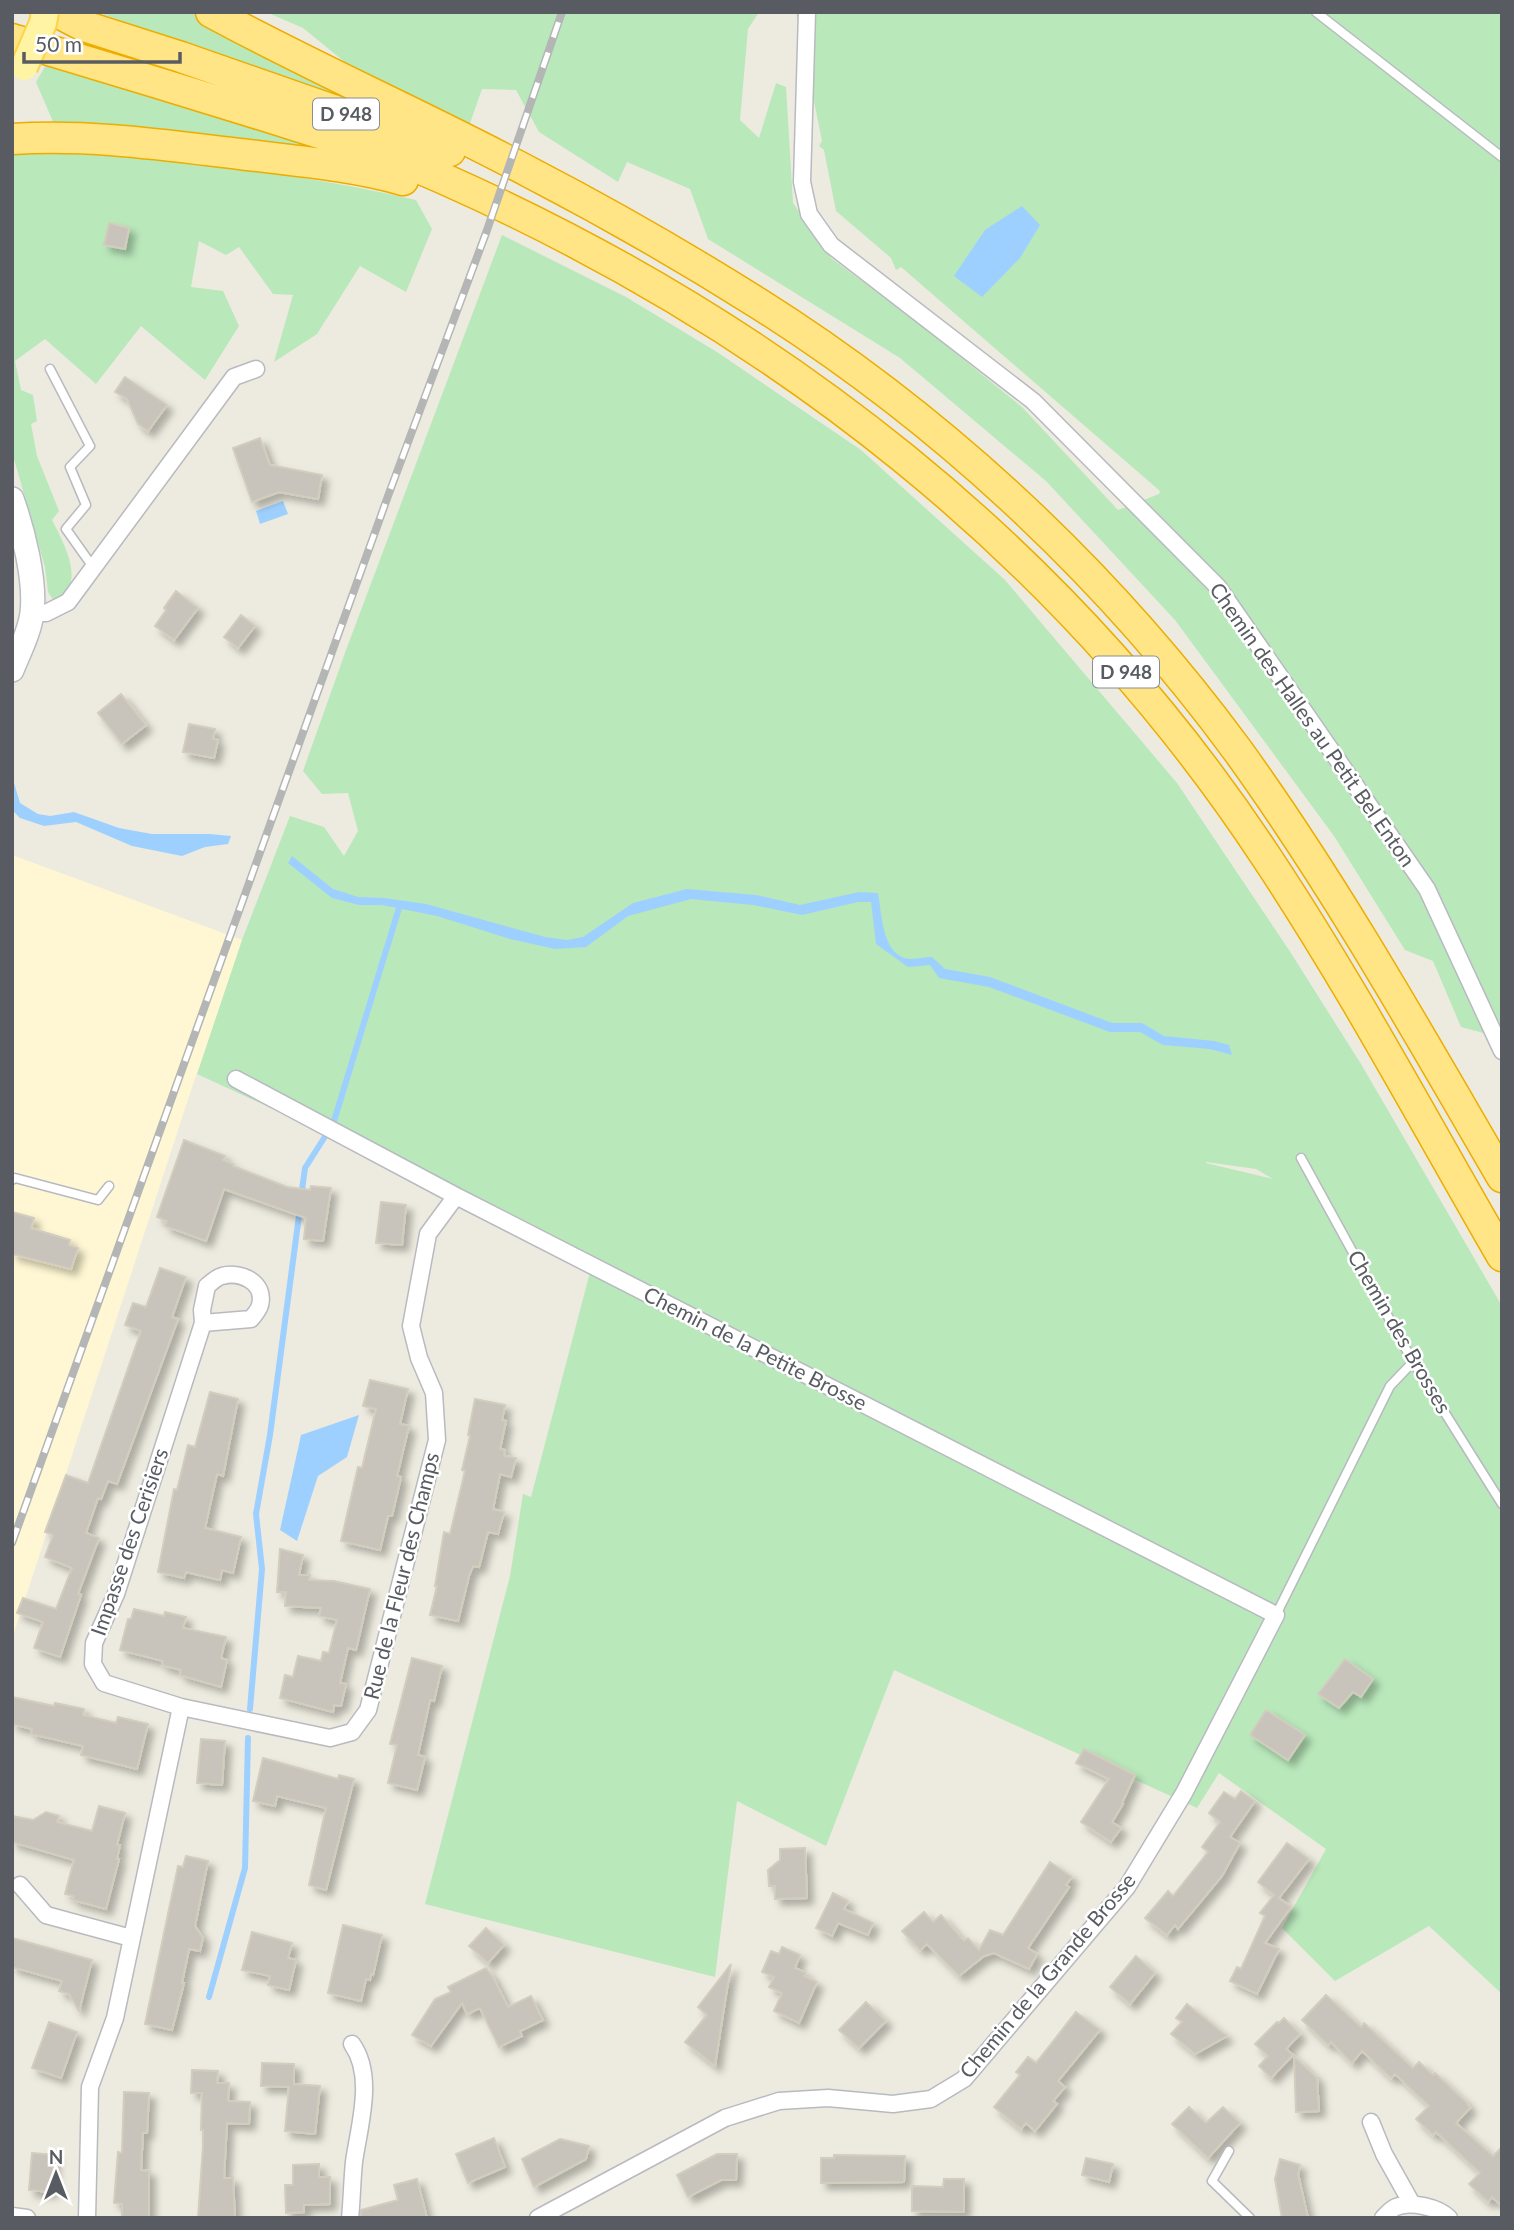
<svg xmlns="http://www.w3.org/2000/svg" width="1514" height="2230" viewBox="0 0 1514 2230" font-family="Lato,sans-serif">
  <defs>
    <filter id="shadow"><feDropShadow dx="6" dy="6" stdDeviation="3.5" flood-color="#0004"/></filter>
  </defs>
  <rect width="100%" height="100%" fill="#edebdf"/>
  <path fill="#fff7d3" d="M12,855L242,940L209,1061L196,1075L12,1639Z"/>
  <path fill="#b9e8bb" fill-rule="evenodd" d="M97,12H190L362,102L368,109Z
    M266,12H759L748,29L740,120L759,138L776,83L786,87L793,203L831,258L922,326L1022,407L1118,510L1159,494L1160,491L901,267L896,270L891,258L836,211L824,150L819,146L822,141L796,12H1502V1038L1461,1027L1433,961L1405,950L1334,836L1175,620L1046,481L900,358L708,239L690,189L627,162L618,182L539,132L516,90L482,89L469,126L346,63L303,28Z
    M49,60L352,156L54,124L36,82Z
    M32,150C160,158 291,171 416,200L432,229L406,292L360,266L317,334L274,362L293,295L273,294L239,247L226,255L199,241L191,287L223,291L239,326L205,380L141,326L96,384L45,339L15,361L21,390L33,395L37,421L31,424L37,456L59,511L52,520C63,542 89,586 54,601L48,592L45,567L12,452V153Z
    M502,235L626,297L717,352L861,450L1005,580L1177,783L1289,950L1361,1064L1502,1306V1994L1429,1926L1335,1981L1282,1928L1326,1849L1219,1773L1197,1808L894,1670L826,1846L737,1801L715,1977L425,1904L510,1576L523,1494L531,1497L594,1257L197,1074L242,940L290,816L324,827L344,856L358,831L348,793L322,794L303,771L346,650ZM1206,1162L1256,1169L1273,1179L1206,1163Z"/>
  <path fill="#9ed0ff" d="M1022,206L1040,225L1020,258L982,297L954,276L985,230Z
    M283,501L288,514L260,524L256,511Z
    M12,776L20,803L38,814L50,816L74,812L119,828L152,834H210L231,836L228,844L205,847L182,856L132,846L76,822L44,826L20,818L12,810Z
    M292,856L333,889L358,897L384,898L426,904L545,937L567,940L583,937L633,903L687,889L756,895L800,905L859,892L878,893C882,914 882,957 910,959C917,959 925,957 932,957L945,969L990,977L1112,1023H1142L1164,1036L1214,1041L1229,1045L1232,1055L1210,1049L1163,1045L1140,1032H1110L989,987L939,978L930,965L908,967L876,944L871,902H858L802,915L753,905L691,899L628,916L586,947L555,949L510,939L437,916L382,905H359L332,898L288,863Z
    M359,1415L347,1457L318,1476L297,1541L280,1530L301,1435Z"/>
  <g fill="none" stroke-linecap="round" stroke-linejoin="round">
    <path stroke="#9ed0ff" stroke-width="6" d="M334,1121L399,908
      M301,1197L305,1168L326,1135
      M250,1709L262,1569L256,1514L270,1435L300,1208
      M209,1997L245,1868L248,1738"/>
  </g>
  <path fill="#c8c4bc" stroke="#d2cdbd" stroke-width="2" filter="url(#shadow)" d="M109,223L129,228L125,249L104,245Z
    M125,377L167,405L148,431L138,424L127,399L115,392Z
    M260,438L270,465L322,475L318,499L279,492L252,502L233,448Z
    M176,591L198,608L174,640L155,626L166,610L164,608Z
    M241,615L255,626L238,648L224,637Z
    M121,694L146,725L122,744L98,713Z
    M189,724L215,729L213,739L218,740L214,758L183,752Z
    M184,1140L225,1156L223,1160L233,1164V1166L287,1187L310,1190L311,1186L331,1188L323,1241L304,1239L306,1218L224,1189L206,1241L165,1226L167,1221L157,1217Z
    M381,1202L406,1205L402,1245L376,1243Z
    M12,1212L34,1218L31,1228L70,1240L69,1245L78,1248L71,1269L12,1254Z
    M160,1268L186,1277L172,1317L178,1319L117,1484L108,1481L101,1499L98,1498L86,1533L99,1538L78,1594L81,1595L60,1657L34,1648L43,1622L17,1613L23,1598L56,1609L72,1568L45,1557L53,1535L45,1532L66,1475L88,1483L141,1331L125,1325L133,1303L146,1307Z
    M370,1380L408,1389L400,1424L409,1426L397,1476L401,1477L392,1516H388L380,1550L341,1541L358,1467L362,1468L376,1409L363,1406Z
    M210,1392L238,1399L223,1476L217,1474L205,1528L241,1537L233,1573L222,1570L220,1580L186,1572L184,1578L158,1572L174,1489L177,1490L188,1445L195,1447Z
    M475,1399L505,1405L502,1420L506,1421L500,1449L505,1450L504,1456L516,1458L511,1477L500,1474L493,1509L504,1512L498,1534L488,1532L479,1567L473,1566L469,1576L458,1621L430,1615L437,1586H435L444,1532L450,1534L465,1471L462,1470L470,1436L468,1435Z
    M280,1549L303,1555L299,1575H310L309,1580L334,1581L370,1589L356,1650L348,1648L340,1683L346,1684L341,1706L334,1705L333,1712L280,1698L285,1675L293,1677L298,1656L321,1661L323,1652L329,1653L337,1620L319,1616L321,1608L285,1606L286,1592H277Z
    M134,1609L164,1616L165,1612L186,1617L183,1628L226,1637L221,1658L227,1660L221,1687L180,1675L181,1670L162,1665L163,1661L120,1650L128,1619H131Z
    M412,1658L442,1666L434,1701L430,1700L418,1755L425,1757L417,1790L388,1783L397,1745L390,1744Z
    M1345,1659L1373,1679L1361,1697L1353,1692L1339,1708L1318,1694Z
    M12,1697L54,1706L55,1703L84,1709L83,1715L116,1723L118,1717L148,1724L137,1769L81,1755L83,1746L31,1734L32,1729L12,1724Z
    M1266,1710L1305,1735L1288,1760L1250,1735Z
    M201,1739L225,1741L222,1785L197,1783Z
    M1084,1749L1135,1775L1122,1803L1123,1804L1112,1822L1121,1828L1111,1842L1081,1822L1109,1779L1076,1763Z
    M263,1758L338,1779L339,1775L354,1779L326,1890L309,1885L326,1808L277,1796L275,1806L253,1801Z
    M1241,1791L1255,1801L1230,1837L1240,1843L1222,1876L1178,1929L1175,1925L1167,1935L1145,1918L1168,1891L1173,1896L1208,1852L1202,1847L1220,1822L1209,1813L1224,1792L1235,1799Z
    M99,1806L125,1813L117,1845H120L117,1859H119L106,1909L73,1900L74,1896L65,1894L74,1860L12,1842V1816L33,1820L46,1812L59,1816L57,1822L92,1831Z
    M1287,1843L1309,1859L1279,1898L1291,1907L1265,1943L1279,1949L1257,1994L1230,1981L1237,1967L1241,1969L1265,1916L1260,1913L1274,1895L1258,1882Z
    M805,1848L807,1898L775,1899V1886H769L768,1870L780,1860V1849Z
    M186,1856L208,1861L195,1926L203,1938L200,1951L189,1949L182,1983H184L172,2030L145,2024L178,1866L183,1867Z
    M1050,1862L1072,1877L1066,1885L1069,1887L1028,1948L1037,1954L1029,1969L994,1953L984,1956L959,1976L927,1944L920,1950L902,1931L924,1912L933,1922L941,1915L964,1941L968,1938L979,1950L990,1930L1003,1935Z
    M833,1893L848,1901L844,1909L873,1923L868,1935L838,1923L832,1936L816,1928Z
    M343,1925L382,1935L373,1975L371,1974L370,1980L366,1979L361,2001L328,1993Z
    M486,1928L504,1945L488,1963L469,1946Z
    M252,1932L292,1943L288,1958L296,1960L289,1990L268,1985L270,1976L242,1970Z
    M12,1938L92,1960L79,2011L69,1994L59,1991L62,1981L12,1967Z
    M782,1947L800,1955L795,1968L806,1973L804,1976L817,1982L799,2023L774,2011L782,1993L769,1987L774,1977L762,1972L771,1951L779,1954Z
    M1136,1956L1155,1973L1130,2004L1110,1987Z
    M731,1964L724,2008L715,2066L685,2042L707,2015L698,2007Z
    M486,1968L493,1977L508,2007L531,1996L543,2020L520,2031L522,2036L499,2047L480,2008L467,2014L462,2003L431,2046L412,2035L435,1999L451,1992L448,1987Z
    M1326,1995L1361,2027L1364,2023L1413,2068L1419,2062L1433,2075L1435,2073L1466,2102L1470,2108L1456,2123L1493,2156L1502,2147V2206L1492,2197L1488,2202L1469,2184L1480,2173L1436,2132L1433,2135L1416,2119L1429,2106L1395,2074L1391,2078L1362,2051L1352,2063L1331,2042L1328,2045L1302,2020Z
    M866,2002L886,2021L859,2048L839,2030Z
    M1187,2004L1227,2036L1195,2054L1171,2034L1182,2022L1176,2018Z
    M1076,2012L1100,2030L1058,2081L1065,2087L1053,2101L1057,2104L1035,2131L1026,2123L1021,2129L994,2107L1020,2075L1016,2072L1028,2057L1036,2063Z
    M1284,2018L1300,2034L1286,2049L1293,2055L1271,2078L1259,2066L1268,2056L1255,2044L1277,2022L1279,2023Z
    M49,2022L77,2032L61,2078L32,2068Z
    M1294,2056L1317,2078L1319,2111L1296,2112Z
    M262,2063L294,2064V2084L320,2086L315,2134L285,2131L289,2087L261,2086Z
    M192,2070L218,2071L217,2083H229L228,2101L250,2102L249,2124L227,2123L224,2178H233L235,2218H198L203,2146V2130H201L202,2093H191Z
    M124,2092L149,2093L147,2133H143L141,2170L149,2171V2218H122V2204L114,2203L118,2152L122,2153Z
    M1189,2107L1206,2123L1223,2107L1240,2123L1208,2158L1172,2124Z
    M494,2138L505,2167L468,2183L456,2154Z
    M560,2139L589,2146L586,2159L534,2187L522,2159Z
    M32,2153L54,2155L51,2192L29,2190Z
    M717,2154H737L736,2180H721L688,2197L677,2175Z
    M834,2155L905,2156L904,2182L821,2183V2158H834Z
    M1086,2158L1113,2164L1109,2182L1082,2175Z
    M1280,2159L1300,2165L1298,2174L1308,2218H1282L1275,2179Z
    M319,2164V2177H330V2204L304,2205V2212L286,2213L285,2185H293V2165Z
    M417,2179L427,2218H361V2210L398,2200L394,2185Z
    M944,2179H964V2212L912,2211V2186L943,2187Z"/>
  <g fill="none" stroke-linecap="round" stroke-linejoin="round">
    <defs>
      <path id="lane" d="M1316,12L1502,157
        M50,369L90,446L70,467L86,505L66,529L93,567
        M1301,1158L1413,1362L1502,1504
        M12,1180L15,1178L98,1200L109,1186
        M1276,1615L1390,1386L1413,1362
        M1229,2151L1212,2181L1250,2218"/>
      <path id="street" d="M807,12L802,182L809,214L831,245L1033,401L1218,587L1427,889L1502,1051
        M32,613H46L68,602L234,377L256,369
        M236,1079L456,1196L1276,1615L1184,1793L1127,1887L964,2079L931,2099L893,2104L828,2098L779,2101L725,2118L538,2218
        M203,1323L251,1319C254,1315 259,1310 260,1305C266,1282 240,1271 222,1276C217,1277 211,1283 207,1286L202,1310L203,1323L116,1594L94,1643L93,1664L104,1683L181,1707L330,1738L352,1732L368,1710L437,1440L434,1393L419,1358L411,1326L428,1234L456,1196
        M20,1885L46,1915L131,1938
        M1371,2122L1384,2154L1412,2204
        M12,2216L27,2218
        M87,2218L90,2087L115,2018L181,1707
        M350,2218C352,2199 352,2181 354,2162C359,2126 375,2076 352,2044
        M1383,2218C1387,2214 1391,2209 1396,2207C1411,2201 1438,2207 1449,2218"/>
      <path id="secondary" d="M12,499C23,530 36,580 32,613C30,631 19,653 12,670"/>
      <path id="highway" d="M57,12L84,26L181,57L450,151
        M211,12C316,69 426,117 531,173C608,213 683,256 756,302C942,419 1108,574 1238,751C1336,887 1418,1033 1502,1177
        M12,39C95,64 179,89 262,115C322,134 384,152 442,178C776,326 1065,551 1267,858C1352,986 1425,1123 1502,1256
        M12,139C89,134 164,145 240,154C295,161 350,165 403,180"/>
    </defs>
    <use href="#lane" stroke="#b8bac0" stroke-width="11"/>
    <use href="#street" stroke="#b8bac0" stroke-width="19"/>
    <use href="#secondary" stroke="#b9bcc3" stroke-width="26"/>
    <use href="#highway" stroke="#edad00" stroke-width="33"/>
    <use href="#lane" stroke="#fff" stroke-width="8"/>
    <use href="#street" stroke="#fff" stroke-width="16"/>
    <use href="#secondary" stroke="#fff" stroke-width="23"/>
    <use href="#highway" stroke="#ffe585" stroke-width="30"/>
    <defs>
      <path id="rail" d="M12,1543L388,496L486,233L562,12"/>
    </defs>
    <use href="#rail" stroke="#b4b5b5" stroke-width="8"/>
    <use href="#rail" stroke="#fff" stroke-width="5" stroke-dasharray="16" stroke-linecap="butt"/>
    <defs>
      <path id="primary-bridge" d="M24,67L43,23L45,12"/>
    </defs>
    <use href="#primary-bridge" stroke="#fed348" stroke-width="30" stroke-linecap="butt"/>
    <use href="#primary-bridge" stroke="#fff4a3" stroke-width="26"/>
  </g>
  <g text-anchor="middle" stroke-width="5" stroke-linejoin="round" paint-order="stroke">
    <g fill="#fff" stroke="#8a8d91" stroke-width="2">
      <rect x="313" y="98.5" width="66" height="31" rx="5"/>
      <rect x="1093" y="656.5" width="66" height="31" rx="5"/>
    </g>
    <g font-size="19" font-weight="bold" fill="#585c62">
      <text x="346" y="121">D 948</text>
      <text x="1126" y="679">D 948</text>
    </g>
    <g font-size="21" fill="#585c62" stroke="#fff">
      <text transform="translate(1312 725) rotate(55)" y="7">Chemin des Halles au Petit Bel Enton</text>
      <text transform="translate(1399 1332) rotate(60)" y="7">Chemin des Brosses</text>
      <text transform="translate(755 1349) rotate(27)" y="7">Chemin de la Petite Brosse</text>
      <text transform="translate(130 1542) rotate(-71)" y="7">Impasse des Cerisiers</text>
      <text transform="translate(402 1576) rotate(-76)" y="7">Rue de la Fleur des Champs</text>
      <text transform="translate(1048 1976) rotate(-50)" y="7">Chemin de la Grande Brosse</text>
    </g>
  </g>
  <rect width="1514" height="2230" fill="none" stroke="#585c62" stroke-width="28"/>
  <g transform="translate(56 2174)" stroke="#ffffff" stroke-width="5" paint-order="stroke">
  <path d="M0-5L12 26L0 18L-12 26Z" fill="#585c62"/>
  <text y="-10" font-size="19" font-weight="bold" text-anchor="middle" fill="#585c62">N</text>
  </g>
  <path d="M24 52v10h156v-10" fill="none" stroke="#585c62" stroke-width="3.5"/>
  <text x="35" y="52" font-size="21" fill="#585c62" stroke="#ffffff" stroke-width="5" paint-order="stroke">50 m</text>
</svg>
